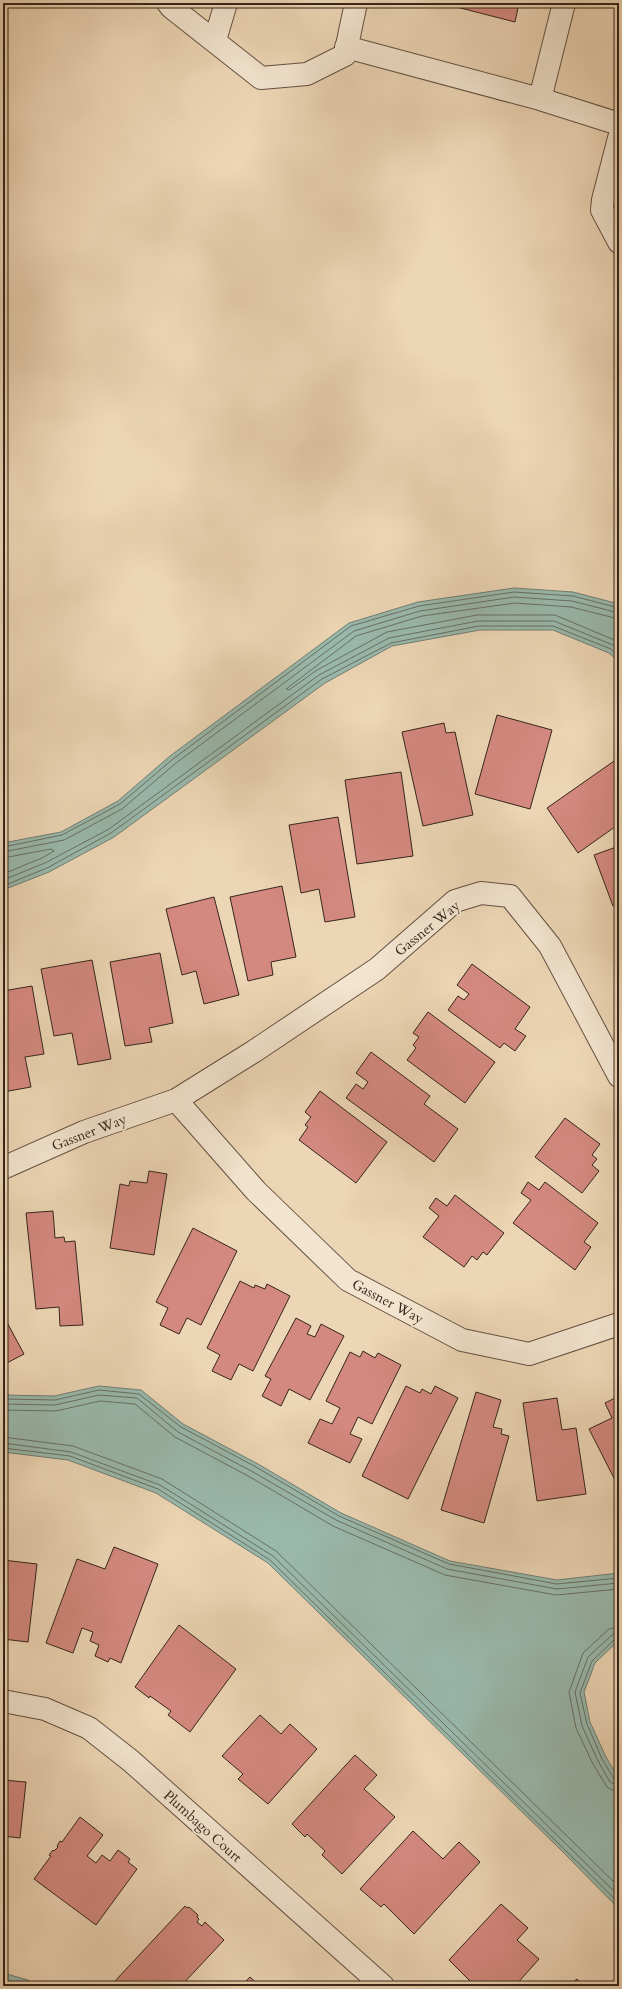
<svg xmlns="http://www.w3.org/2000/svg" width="622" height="1989" viewBox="0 0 622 1989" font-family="Cardo,serif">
  <rect width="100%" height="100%" fill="#edd6b5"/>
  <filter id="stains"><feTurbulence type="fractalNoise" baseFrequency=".005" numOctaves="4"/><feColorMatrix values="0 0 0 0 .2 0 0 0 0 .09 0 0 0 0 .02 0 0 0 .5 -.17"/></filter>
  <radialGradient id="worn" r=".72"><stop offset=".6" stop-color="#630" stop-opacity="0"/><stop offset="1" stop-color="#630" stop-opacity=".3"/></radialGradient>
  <path fill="#99b9ad" stroke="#717e73" d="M514,588L573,592L619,604V662L609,653L553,630H480L392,646L325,683L114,837L49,872L3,890V843L61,832L118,801L170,756L349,623L418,602Z
    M99,1386L141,1390L183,1424L258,1464L341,1513L450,1561L557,1580L619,1573V1640L595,1663L584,1692L590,1722L606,1757L619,1779V1909L563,1852L268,1563L156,1493L68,1460L3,1452V1395L54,1396Z
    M3,1973L28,1980L35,1986H3Z"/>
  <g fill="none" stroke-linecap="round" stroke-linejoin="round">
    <path stroke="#676f64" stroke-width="1" d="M619,619L571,607L515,603L422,616L356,636L286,689L289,690L317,670L387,632L477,615H555L619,642
      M3,847L62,835L120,804L173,759L351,626L419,606L514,592L573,596L619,608
      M3,852L64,840L122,809L176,763L354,631L420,611L514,597L572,601L619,613
      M3,858L51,849L54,851L42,858L3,874
      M3,880L45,863L109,829L319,675L389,638L478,621H554L613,645L619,650
      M3,886L47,868L111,833L322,679L391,643L479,626H553L611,649L619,657
      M3,1399L55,1400L99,1390L139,1394L181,1427L256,1467L339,1516L449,1564L557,1584L619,1578
      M3,1404L55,1405L99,1395L137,1398L178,1432L253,1472L336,1520L447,1569L557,1589L619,1583
      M3,1410L56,1411L100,1401L135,1404L175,1437L250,1477L333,1526L445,1575L556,1595L619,1589
      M3,1437L73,1446L162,1479L276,1551L619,1887
      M3,1443L71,1452L160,1485L273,1556L619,1896
      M3,1448L70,1456L158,1489L270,1560L619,1903
      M619,1627L609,1629L583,1653L569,1692L576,1728L593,1764L607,1787L612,1790L619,1792
      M619,1633L612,1635L588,1657L575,1692L582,1726L598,1761L610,1782L619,1786
      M619,1638L615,1639L592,1661L580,1693L587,1724L602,1759L614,1779L619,1780"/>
  </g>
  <path fill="#d48980" stroke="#35251b" d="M441,3H519L515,22Z
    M497,715L552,730L530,809L475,794Z
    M444,723L446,733L455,732L473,815L423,826L402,732Z
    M617,759L619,762V824L578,853L547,808Z
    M401,772L413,856L357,864L345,780Z
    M338,817L355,917L325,922L319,889L301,893L289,825Z
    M619,846V904L613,906L594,855Z
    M282,886L296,957L271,962L273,975L248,981L230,897Z
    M214,897L239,995L204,1004L196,971L182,975L166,909Z
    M160,953L173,1023L149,1028L152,1042L125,1046L110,962Z
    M92,960L111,1059L78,1065L72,1033L54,1036L41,969Z
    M472,964L530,1007L515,1029L526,1036L515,1051L504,1043L500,1048L448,1010L458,996L464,1000L469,994L457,985Z
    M32,986L44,1054L25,1057L31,1087L3,1092V991Z
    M428,1012L495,1062L465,1103L407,1060L416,1048L413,1045L419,1037L413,1033Z
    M371,1052L430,1096L424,1104L458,1129L434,1162L346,1098L356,1084L363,1089L368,1082L356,1073Z
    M320,1091L387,1142L356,1183L299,1140L308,1127L305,1125L311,1117L305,1112Z
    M565,1118L600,1144L592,1155L597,1159L592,1165L599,1171L582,1193L535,1157Z
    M149,1171L167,1174L154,1255L110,1248L120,1184L129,1186L130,1181L147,1183Z
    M528,1182L539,1190L545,1182L598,1223L584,1242L591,1247L575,1270L513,1223L531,1200L521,1193Z
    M455,1195L504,1233L487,1255L483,1252L477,1260L472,1256L464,1267L423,1237L439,1216L429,1208L436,1198L447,1206Z
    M53,1211L55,1238L64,1237L65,1242L75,1241L83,1325L60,1326L59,1307L36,1309L26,1213Z
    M193,1228L237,1251L201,1325L187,1318L179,1334L160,1325L168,1308L156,1302Z
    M240,1281L254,1288L255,1285L265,1289L267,1284L290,1296L253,1371L239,1364L231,1380L212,1371L220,1355L207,1348Z
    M3,1315L24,1354L3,1365Z
    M296,1318L311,1326L307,1334L315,1337L321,1324L344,1336L310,1400L289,1389L281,1406L262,1396L271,1379L265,1376Z
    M363,1351L375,1358L378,1353L401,1365L372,1424L358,1417L350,1434L362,1439L350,1463L308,1443L320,1419L332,1424L340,1408L326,1401L350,1352L360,1357Z
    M406,1386L420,1393L422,1389L431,1394L435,1386L458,1398L408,1499L362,1476Z
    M476,1392L501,1400L493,1427L502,1429L501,1434L509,1436L484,1523L441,1510Z
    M619,1396V1488L589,1429L612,1418L605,1403Z
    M557,1398L562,1430L576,1428L586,1494L537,1501L523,1403Z
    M114,1547L158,1564L121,1663L110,1658L108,1662L95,1656L99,1645L90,1641L93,1632L82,1628L73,1653L46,1643L77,1559L105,1569Z
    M3,1560L37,1564L28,1642L3,1639Z
    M179,1625L236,1669L190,1732L168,1715L171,1711L150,1696L149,1698L135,1687Z
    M260,1715L281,1734L290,1724L317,1749L268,1804L238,1779L243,1774L222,1756Z
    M355,1755L377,1775L364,1789L395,1817L342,1874L322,1855L325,1851L307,1834L305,1837L292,1824Z
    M3,1780L26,1782L20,1838L3,1836Z
    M80,1817L103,1835L87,1856L96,1863L102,1855L110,1861L118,1850L130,1859L128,1862L137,1869L96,1925L34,1879L51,1856L49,1855L53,1850L54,1851L58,1847L57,1846L60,1841L62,1842Z
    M413,1831L443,1859L459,1842L480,1862L414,1934L384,1904L381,1907L360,1889Z
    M501,1904L528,1928L517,1940L539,1959L515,1986H485L482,1983L478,1986H475L449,1960Z
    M185,1906L187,1908L189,1907L198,1915L197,1917L199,1919L197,1922L202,1926L205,1922L224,1940L181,1986H120L115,1981Z
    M250,1977L260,1986H241Z
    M577,1979L583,1986H569Z"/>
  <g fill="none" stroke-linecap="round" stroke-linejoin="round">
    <defs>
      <path id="minor" d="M168,3L171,7L261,78L307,74L345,55L356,3
        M215,40L226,3
        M346,47L540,99L564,3
        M540,99L619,124
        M619,138L603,200L602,210L619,242
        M619,1076L550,946L510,896L481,893L455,901L377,969L253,1052L176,1100L256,1191L348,1280L462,1340L529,1354L619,1324
        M3,1168L84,1132L176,1100
        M3,1701L45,1709L89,1728L131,1761L383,1986"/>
    </defs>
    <use href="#minor" stroke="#635142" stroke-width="24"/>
    <use href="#minor" stroke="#f3e4cf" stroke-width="22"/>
  </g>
  <g text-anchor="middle" stroke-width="4" stroke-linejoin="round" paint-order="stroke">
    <g font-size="14" fill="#35251b" stroke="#f3e4cf">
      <text transform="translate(427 928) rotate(-39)" y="5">Gassner Way</text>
      <text transform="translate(89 1132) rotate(-21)" y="5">Gassner Way</text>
      <text transform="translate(388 1301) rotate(28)" y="5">Gassner Way</text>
      <text transform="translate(203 1826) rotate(42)" y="5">Plumbago Court</text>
    </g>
  </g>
  <rect width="622" height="1989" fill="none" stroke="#edd6b5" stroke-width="16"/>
  <rect x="4" y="4" width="614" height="1981" fill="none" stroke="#35251b" stroke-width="2"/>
  <rect x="8" y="8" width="606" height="1973" fill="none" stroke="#35251b"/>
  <rect width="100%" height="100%" filter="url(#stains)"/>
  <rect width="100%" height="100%" fill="url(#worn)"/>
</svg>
